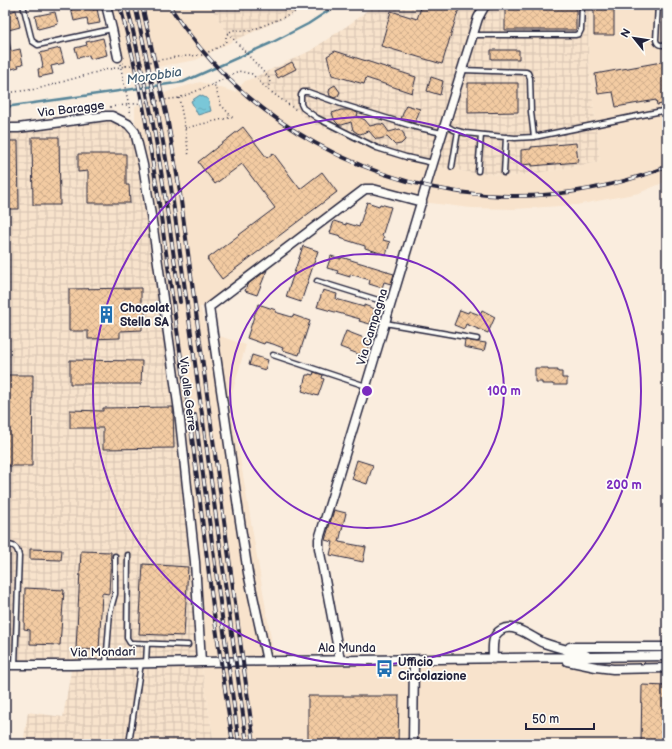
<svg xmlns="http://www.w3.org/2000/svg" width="672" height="749" viewBox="0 0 672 749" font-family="'Balsamiq Sans',sans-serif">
  <defs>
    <pattern id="industrial-grid" width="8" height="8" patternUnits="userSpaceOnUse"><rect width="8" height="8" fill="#f8e3cc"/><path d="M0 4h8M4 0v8" fill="none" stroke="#d4c2b0"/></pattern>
    <pattern id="water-ripples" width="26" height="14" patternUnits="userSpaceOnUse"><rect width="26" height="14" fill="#7ac7d8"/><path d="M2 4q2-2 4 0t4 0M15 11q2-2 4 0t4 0" fill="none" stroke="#69abba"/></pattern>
    <pattern id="building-cross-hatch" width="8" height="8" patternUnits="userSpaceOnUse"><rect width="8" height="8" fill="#f3cba2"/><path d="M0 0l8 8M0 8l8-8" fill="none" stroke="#d0ae8c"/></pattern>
  </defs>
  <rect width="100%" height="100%" fill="#faedde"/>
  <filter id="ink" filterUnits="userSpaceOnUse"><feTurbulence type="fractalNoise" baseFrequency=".025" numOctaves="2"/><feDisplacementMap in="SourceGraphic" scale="8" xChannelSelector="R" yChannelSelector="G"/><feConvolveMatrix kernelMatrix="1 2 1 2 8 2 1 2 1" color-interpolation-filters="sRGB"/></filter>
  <g filter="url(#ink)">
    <path fill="#f8e3cc" d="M106,5H209L233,41L196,60L124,73L118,57Z
      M589,5H667V181L639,193L576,205L514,209L471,208L422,202L369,188L209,307H200L208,332L246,345L230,400L273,650L268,661L667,656V744H214L201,662L135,132V106L172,90L200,82L235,92L245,81L253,78L314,124L429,165L473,173L520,176L600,162L588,59Z"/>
    <path fill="url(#industrial-grid)" d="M209,5H306L293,14L233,41Z
      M373,5H589L588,59L600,162L520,176L473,173L429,165L382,154L314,124L253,78L310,51L357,19Z
      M106,116L135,132L179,411L201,662L214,744H23L28,712L63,717L72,665H5V128Z"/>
    <path fill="url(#water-ripples)" stroke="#578599" d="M200,95L208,99L211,111L198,115L191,101Z"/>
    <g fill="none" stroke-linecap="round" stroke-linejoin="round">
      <path stroke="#578599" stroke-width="2.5" d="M5,107L183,82L271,43L308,24L337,5"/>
    </g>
    <path fill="url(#building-cross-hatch)" stroke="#22223b" d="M85,5H92L93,10L97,9L100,23L88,25L87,18L74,21L71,8Z
      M422,5H460L442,64L381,46L391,11L417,19Z
      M539,5H576V30H505V6H539Z
      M594,5H614V35H594Z
      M16,10L20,27L5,31V15L7,14V13Z
      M55,12L58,24L38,29L35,16Z
      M5,36H8L11,51L20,49L23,64L18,65L19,67L8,70L7,65H5Z
      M103,38L107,55L90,59L89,55L78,58L75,48L87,45L86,42Z
      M60,48L64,63L51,66L53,74L39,77L38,69L43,68L42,66L43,65L40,53Z
      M491,50H519V59H491Z
      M335,51L416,77L412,93L366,78L364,84L332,75L327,56Z
      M667,61V103L657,105L656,100L616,107L613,92L598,94L595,74Z
      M292,62L296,69L278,78L274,71Z
      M431,77L443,81L440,95L427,91Z
      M468,83H518V112L468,113Z
      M335,85L340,92L338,96L335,98L330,96L329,92L330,88Z
      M406,105L420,109L415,123L401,119Z
      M341,110H350L358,113L357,116L365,120L370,126L378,124H381L384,125L389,132L400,129L404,134L405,140L401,144L395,145L387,137L379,139H376L374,137L369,131L360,134L357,133L353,130L351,122L342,125H339L335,121L332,113Z
      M243,127L267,158L273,153L300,189L322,172L337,192L222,279L207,259L275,208L242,164L215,184L198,162Z
      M32,137H59L60,205H33Z
      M5,141H18L19,209H5Z
      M576,143L578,162L532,166V164L521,165V150L531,149V147Z
      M78,154H126V185H129L130,203H88V171L78,172Z
      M367,202L379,206L380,204L391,207L382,236L384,237L383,240L390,242L386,255L365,248V246L340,238L341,236L330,233L334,221L346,225V223L359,227Z
      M303,246L318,251L301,302L286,297Z
      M331,256L341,259V257L387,271V272L394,274L391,284L384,282L382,288L369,284L370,280L350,274V277L337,273L338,271L327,268Z
      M267,270L257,295L245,291L247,285Z
      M141,288V305H145V325H142V330L120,331V338L88,339V331H69V289Z
      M323,290L337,294L336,299L364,307V305L375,309L370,324L359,321L360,319L317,307Z
      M258,304L276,310L275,312L292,317L293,315L310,321L299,355L282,350L283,348L273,344L265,342L264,344L247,338Z
      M460,310L468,313L469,311L480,315L482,310L495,317L488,333L466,324L464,329L454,325Z
      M346,331L364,338L363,339L371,341L366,357L340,347Z
      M465,340L486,343L484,351L464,347Z
      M252,355L268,360L265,370L249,365Z
      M70,360L142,361L141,384H70Z
      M535,368H548V370H558V372H562V378H567V385H553V384H542V382H535Z
      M314,372L323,375L322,378L324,379L318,396L302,391L304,386H303L306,375H309V374L313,375Z
      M5,375H33L32,466H5Z
      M173,407L174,448L103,449V428H70V410L103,411V408Z
      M357,460L373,465L367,484L352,479L354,473H353Z
      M334,510L346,513L339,542L366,547L363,562L330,555L333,542L325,540Z
      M30,549L62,550L61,560L30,559Z
      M81,551L111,552L109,594L102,593L99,650L76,649Z
      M143,564L188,567L184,636L139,634Z
      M25,588L64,590L60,645L30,644V630L24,629Z
      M642,685L667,686V744H641Z
      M308,696H399L398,743H308Z"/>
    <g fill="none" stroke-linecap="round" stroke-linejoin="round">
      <defs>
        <path id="service" d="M23,5L32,41L38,45L112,29
          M658,5L656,40C657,46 662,45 667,45
          M473,35H575L579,34L581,30L582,5
          M462,70L526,72L528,73L530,78L531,112L534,137
          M445,125L454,130L465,133L515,138L534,137L667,110
          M433,163L406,157L377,148L317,118L303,108L301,104V95L303,92H308L344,105L415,127L442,133
          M452,167L458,131
          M478,171L481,135
          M504,173L506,137
          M317,281L391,304
          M385,323L477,339
          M273,355L366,386
          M5,545C14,545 17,546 19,556L15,665
          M128,555L127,638L130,643H132L188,645
          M146,663L147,644
          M106,664L110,612L115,594V556
          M129,744L141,663"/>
        <path id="minor" d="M106,5L112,29L118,57
          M5,128H18L106,116H112L128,124L135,132L143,165L153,228L179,411L195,562L201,662
          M570,647H667
          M493,659C493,648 491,636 501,630C514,622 532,638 544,643C558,648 572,651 586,655
          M340,660L319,548V539L366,386L433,163L478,18L484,7L487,5
          M267,661L248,573L240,521L209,307L365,189H373L422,202
          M567,661L596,667L613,669L667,668
          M5,665H72L201,662L667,656
          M413,744L414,660"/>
      </defs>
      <use href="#service" stroke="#22223b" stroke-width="7"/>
      <use href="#minor" stroke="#22223b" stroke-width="11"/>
      <path stroke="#22223b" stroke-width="1.5" stroke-dasharray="1 3" stroke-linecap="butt" d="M228,33L269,78L270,83L267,89
        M126,66L176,57L202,55L221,46L226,41V36L228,33L233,30L250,31L292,14L305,5
        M5,93L37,89L104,70L126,66L123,63
        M179,98L185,128L189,157
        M110,107L179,98L214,84L238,71L252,74L267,89L296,110
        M185,128L232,117L221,105L214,84"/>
      <use href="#service" stroke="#fdfcf7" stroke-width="4"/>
      <use href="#minor" stroke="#fdfcf7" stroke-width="8"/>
      <defs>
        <path id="rail" d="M120,5L133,58L144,111L157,189L190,421L213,607L233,744
          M127,5C136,43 144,80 152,118C163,179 172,241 180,302
          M135,5L146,55L157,108L171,187L247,744
          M142,5L167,117L179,186L254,744
          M169,5C242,121 372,193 508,196C562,197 616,186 667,167
          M195,415L239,744"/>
      </defs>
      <use href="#rail" stroke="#22223b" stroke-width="4"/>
      <use href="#rail" stroke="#fdfcf7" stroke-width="2.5" stroke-dasharray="8" stroke-linecap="butt"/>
      <path stroke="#22223b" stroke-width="1.5" stroke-dasharray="1 3" stroke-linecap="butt" d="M120,64L131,115"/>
    </g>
  </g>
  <g fill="none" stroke="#7b2cbf" stroke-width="2">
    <circle cx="367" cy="391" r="137"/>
    <circle cx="367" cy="391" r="274"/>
  </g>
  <defs>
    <symbol id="building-bare" viewBox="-9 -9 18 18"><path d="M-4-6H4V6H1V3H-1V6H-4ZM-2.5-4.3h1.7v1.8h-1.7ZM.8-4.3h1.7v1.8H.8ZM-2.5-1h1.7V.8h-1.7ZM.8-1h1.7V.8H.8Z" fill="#1f6fb2" stroke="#fdfcf7" stroke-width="2.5" paint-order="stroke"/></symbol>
    <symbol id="bus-bare" viewBox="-9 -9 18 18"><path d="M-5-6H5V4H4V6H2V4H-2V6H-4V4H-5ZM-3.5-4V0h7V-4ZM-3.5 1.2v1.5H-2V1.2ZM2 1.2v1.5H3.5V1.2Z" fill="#1f6fb2" stroke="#fdfcf7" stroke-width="2.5" paint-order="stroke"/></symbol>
  </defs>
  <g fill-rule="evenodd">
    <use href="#building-bare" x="94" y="302" width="25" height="25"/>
    <use href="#bus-bare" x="372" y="656" width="25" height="25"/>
  </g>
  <g text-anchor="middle" stroke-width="3.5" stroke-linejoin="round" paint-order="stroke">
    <g font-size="12" fill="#22223b" stroke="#fdfcf7">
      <text transform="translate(71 109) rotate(-7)" y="4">Via Baragge</text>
      <text transform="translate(372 327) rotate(-73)" y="4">Via Campagna</text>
      <text transform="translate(188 394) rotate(83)" y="4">Via alle Gerre</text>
      <text x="347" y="652">Ala Munda</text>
      <text transform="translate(103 652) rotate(-1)" y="4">Via Mondari</text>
    </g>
    <g font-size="12" font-weight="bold" fill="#22223b" stroke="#fdfcf7" text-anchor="start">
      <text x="120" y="312">Chocolat<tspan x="120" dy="14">Stella SA</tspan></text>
      <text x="398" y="666">Ufficio<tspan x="398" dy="14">Circolazione</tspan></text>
    </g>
    <g font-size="13" font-style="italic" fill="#415c72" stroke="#fdfcf7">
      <text transform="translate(154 75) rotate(-9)" y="5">Morobbia</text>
    </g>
  </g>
  <circle cx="367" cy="391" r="6" fill="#7b2cbf" stroke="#fdfcf7" stroke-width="2"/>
  <g font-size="12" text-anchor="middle" font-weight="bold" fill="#7b2cbf" stroke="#fdfcf7" stroke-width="3.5" stroke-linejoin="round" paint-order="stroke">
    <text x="504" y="395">100 m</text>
    <text x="624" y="489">200 m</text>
  </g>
  <rect width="672" height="749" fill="none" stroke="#fdfcf7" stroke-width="20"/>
  <rect x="10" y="10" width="652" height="729" fill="none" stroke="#22223b" stroke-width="1.5" filter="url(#ink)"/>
  <g transform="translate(634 38) rotate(300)" stroke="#fdfcf7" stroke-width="3" paint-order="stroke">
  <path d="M0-3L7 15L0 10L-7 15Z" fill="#22223b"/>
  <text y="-6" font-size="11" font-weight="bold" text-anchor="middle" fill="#22223b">N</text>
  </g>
  <path d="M526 723v6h68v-6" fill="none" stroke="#22223b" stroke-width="2"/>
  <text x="532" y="723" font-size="12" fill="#22223b" stroke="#fdfcf7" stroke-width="3" paint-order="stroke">50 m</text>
</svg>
